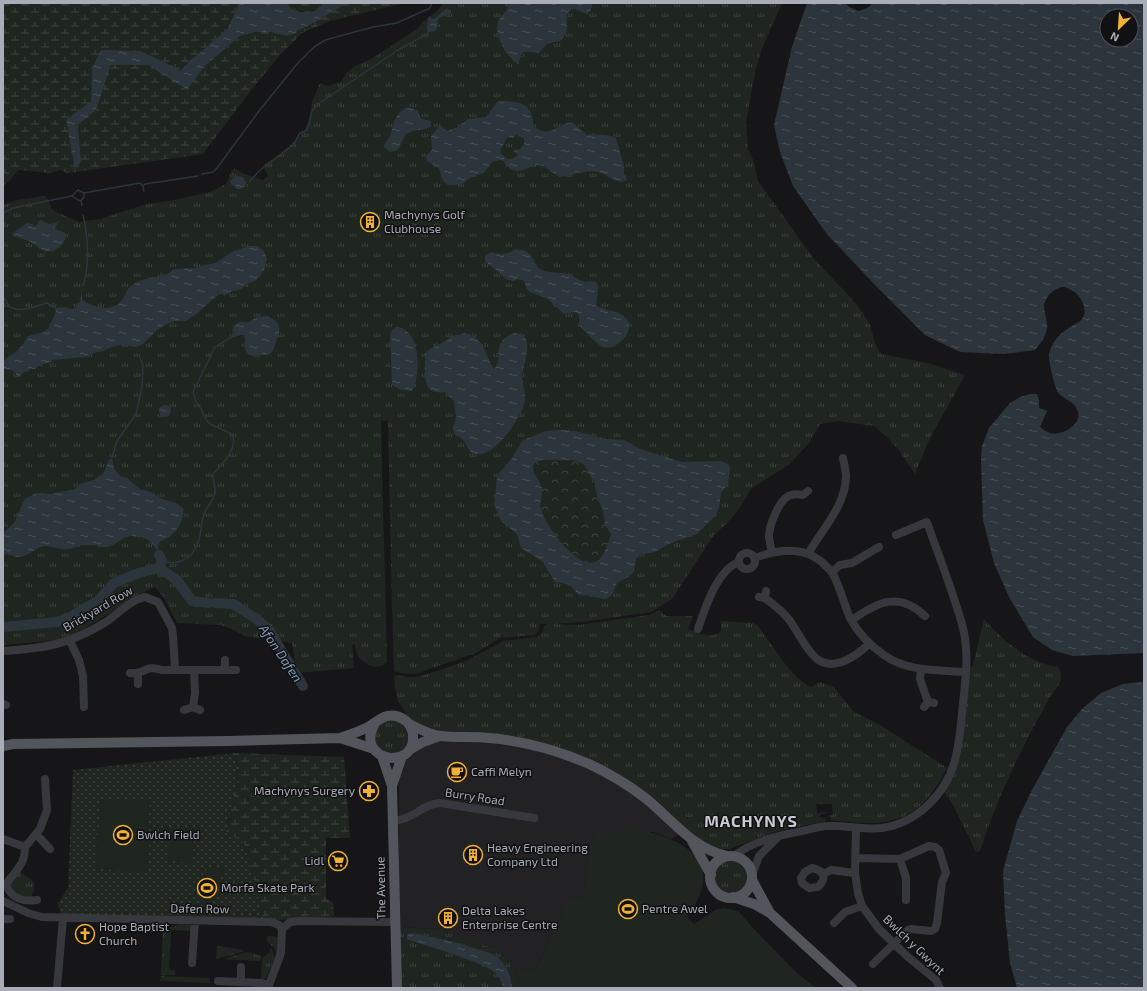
<svg xmlns="http://www.w3.org/2000/svg" width="1147" height="991" viewBox="0 0 1147 991" font-family="'Exo 2',sans-serif">
  <defs>
    <pattern id="grass-tufts" width="24" height="20" patternUnits="userSpaceOnUse"><rect width="24" height="20" fill="#1e261f"/><path d="M3 7l-1-3M5 7V3M7 7l1-3M15 17l-1-3M17 17v-4M19 17l1-3" fill="none" stroke="#3c433d"/></pattern>
    <pattern id="forest-crowns" width="20" height="18" patternUnits="userSpaceOnUse"><rect width="20" height="18" fill="#1e261f"/><path d="M2 6a3 3 0 1 1 6 0M12 15a3 3 0 1 1 6 0" fill="none" stroke="#3c433d"/></pattern>
    <pattern id="wetland-marsh" width="20" height="14" patternUnits="userSpaceOnUse"><rect width="20" height="14" fill="#1e261f"/><path d="M1 5h8M5 5V1M11 12h8M15 12V8" fill="none" stroke="#3c433d"/></pattern>
    <pattern id="park-dots" width="8" height="8" patternUnits="userSpaceOnUse"><rect width="8" height="8" fill="#1e261f"/><path d="M2 2h.1M6 6h.1" fill="none" stroke="#3c433d" stroke-width="1.8" stroke-linecap="round"/></pattern>
    <pattern id="water-ripples" width="26" height="14" patternUnits="userSpaceOnUse"><rect width="26" height="14" fill="#2c353c"/><path d="M2 4q2-2 4 0t4 0M15 11q2-2 4 0t4 0" fill="none" stroke="#485056"/></pattern>
  </defs>
  <rect width="100%" height="100%" fill="#161618"/>
  <path fill="#222225" d="M451,740L495,742L523,746L562,757L596,771L623,787L654,810L679,834L672,839L653,832L593,835L582,899L567,900L536,969L516,973L500,950L495,947L479,945L437,929L399,927V778L403,764L416,749L430,743Z"/>
  <path fill="url(#grass-tufts)" d="M443,3H511L509,9L499,22L498,35L510,59L519,64C522,49 526,51 539,53L547,44L558,42L566,21C566,16 569,11 574,9L582,12H591L592,8V3H782L762,49L756,68L746,122L748,149L754,162L758,181L814,259L852,299L863,313L870,325L875,343L881,354L928,363L965,375L930,438L915,474L898,449L886,436L874,426L838,421L820,424L809,443L790,464L752,488L739,509L726,524L714,535L672,599L651,612L582,622L554,624L578,625L649,615L659,610L666,616H693L688,629C699,633 713,640 721,631V621L753,623L757,625C774,646 787,674 811,687L820,682L834,687L853,711L882,726L947,768C918,825 889,827 831,820L830,815H833L832,804H816L817,813L826,812V814H821L819,817L826,819L825,821L770,833L730,849H722L710,846L709,847L579,756L433,731L409,719L398,701L395,688L394,675L406,677H417L437,671L468,660L503,641L537,637L542,633L544,626L547,624H540L539,631L534,635L500,638L476,653L421,672C412,675 404,674 394,671L392,609L388,420L381,421L387,662C378,672 362,664 357,654C356,651 355,647 355,644L352,645L354,668L297,673L292,643L244,636L234,630L221,625L177,623L164,598L155,587L129,599L113,611L77,633L57,640L3,645V205L17,200L45,196L47,197L51,208L54,211L79,222L100,219L147,204L169,201L210,192L226,184L231,172L234,168L242,173L263,180L268,176L263,165L282,153L304,132L309,120L312,102L320,83L328,86L342,81L346,73L355,66L371,59L417,29L425,20L437,11Z
    M984,619C1007,644 1024,660 1058,667C1066,682 1056,686 1049,699C1022,747 997,798 980,851L976,852L953,805L944,792L957,764L968,669L972,667L973,665Z
    M375 737a17 17 0 1 1 34 0a17 17 0 1 1-34 0Z
    M714 877a18 18 0 1 1 36 0a18 18 0 1 1-36 0Z
    M19,871L34,882V891L31,897L18,896L8,884Z
    M144,924C151,924 160,924 165,929H168L170,927H174L178,924L191,925V931L171,930L169,969L175,970V975H162L161,972L163,930L143,929Z
    M399,927L437,929L479,945L495,947L500,950L516,973L523,988H511V980L508,970L499,958L490,953L455,942L410,933L414,943L430,946L482,964L496,973L502,981L503,988H400Z
    M270,936L279,937V948L276,955L274,948L266,940L267,937Z
    M217,946L244,950L243,952L216,959Z
    M271,947L275,957L266,979H261L262,959L270,952V949Z
    M248,952L261,956L262,957L260,961L223,959Z
    M161,976L210,978V983L160,981Z"/>
  <path fill="url(#forest-crowns)" d="M543,460H573L582,463L585,466L594,482L598,500L603,509L605,525L611,534C608,542 605,556 597,561C578,572 545,525 541,509C539,503 543,495 542,488C540,478 522,464 543,460Z"/>
  <path fill="url(#wetland-marsh)" d="M3,3H239L228,28L180,70L141,51L92,68L91,101L66,120L75,169L81,161L78,125L96,110L111,65H148L187,90L205,66L240,36L256,32H270L287,36L317,21L347,3H405L330,21L302,33L281,54L252,89L203,154L75,172L67,173L60,170L51,173L18,170L10,180L3,186Z
    M288,3H324C311,13 304,14 289,7Z
    M235,753L344,757L350,838H326V899L333,902L334,916L264,921L244,843L226,832L237,780Z"/>
  <path fill="url(#park-dots)" d="M235,753L237,780L226,832L244,843L264,921L61,917L58,903L68,888L73,770Z"/>
  <path fill="#1e261f" d="M100,799L150,801L146,872L96,869Z
    M171,828L195,830L192,863L168,861Z
    M638,830C660,833 695,845 702,868C707,885 697,904 687,917L694,924L715,910L723,908L738,911L755,930L796,972L816,988H523L516,973L536,969L567,900L582,898L593,834Z
    M206,867L223,869L220,883L210,891L208,904L200,903L201,890L200,886L206,875Z"/>
  <path fill="url(#water-ripples)" fill-rule="evenodd" d="M239,3H288L289,7L300,12L314,11L324,3H347L317,21L297,31L296,33L287,36L270,32H256L240,36L205,66L187,90L148,65H111L96,110L78,125L81,161L75,170L66,120L91,101L92,68L101,50L141,51L180,70L228,28Z
    M511,3H592C592,8 592,11 587,14L574,9C561,14 570,24 566,33C565,36 561,39 560,41L547,44L539,53C526,52 522,48 519,64H517C506,57 491,31 500,18C504,13 508,9 511,3Z
    M807,3H846L849,7L859,11L869,7L873,3H1144L1143,653L1073,656L1052,650L1033,637L1009,597L994,563L983,520L981,460L982,446L989,428L1010,403L1020,397L1030,394H1037L1039,400V408L1047,411L1040,427C1046,432 1052,435 1059,433C1071,431 1084,419 1076,407C1071,400 1061,398 1057,391C1054,384 1049,363 1049,355C1051,343 1060,333 1070,327C1073,325 1076,324 1079,322C1089,315 1084,301 1076,293C1073,291 1068,288 1065,287C1056,286 1045,296 1044,306C1044,314 1048,321 1047,329C1045,338 1040,344 1035,350L1004,354L960,352L925,335L875,285L826,233L793,186L780,152L774,125L792,47ZM1107,16H1131V40H1107Z
    M446,9L451,10V13L439,18C436,22 437,27 436,31L429,32L427,34V25L429,16L432,19H434Z
    M502,101C513,102 526,101 531,113C533,117 532,122 534,126C549,139 556,125 571,122L574,124L587,135C598,135 605,133 616,138L624,166V174L626,176L627,180C617,186 608,174 598,172C584,169 573,176 560,177C553,174 545,165 538,165C529,165 524,173 513,170C508,168 505,162 501,160L492,162L484,173L473,176L461,185H448L443,181L439,168L427,161L426,157L432,150L431,136L440,125L447,131L458,127L468,119L486,117L497,102ZM517,134L524,139V144L520,149L513,150L518,155L512,159H508L502,155L500,151L507,137L513,138Z
    M408,108H412L418,111C420,120 423,119 431,121V126L429,128L413,131L406,134L398,150L390,152L384,147C384,142 388,141 390,136C394,124 394,112 408,108Z
    M238,176L243,177L246,182V184L241,189H237L231,184L230,181L234,177Z
    M40,220C49,223 51,228 60,220L55,227V229L63,232L66,236C65,245 54,254 45,251C39,249 34,243 29,241C24,239 18,238 13,236L12,234L21,227L28,223L33,226H36Z
    M249,246H258L264,251L267,259L264,270L257,280L247,284L240,290L233,291L227,294L224,296L223,294H219L195,315L186,321H175L165,325L156,331L143,344L136,347L121,345L114,346L103,351L93,353L84,357L52,360V362L43,364L42,366H38L35,369H30L29,371L24,372L19,377L12,370L3,369V363L6,358L16,352L24,343L27,337L31,335L42,333L48,329L56,312L55,308L64,307L73,309C81,304 81,297 82,288V299C90,307 110,312 119,303C127,296 124,289 137,282C149,277 159,277 170,273L173,269L195,268L204,265L211,264L217,262L232,252Z
    M514,250C536,247 531,266 542,270C551,274 561,271 570,275C575,277 580,281 585,282C590,282 593,280 597,283C600,291 595,298 597,306C606,311 619,310 626,318C637,330 616,352 603,347C599,346 582,329 580,326C577,320 582,316 576,312L564,314L548,299L530,292L526,288L525,282L522,280L518,279L513,281L506,279L485,261V256L491,252C500,255 506,255 514,250Z
    M267,316C274,318 281,324 279,332C279,335 277,338 276,341C272,355 272,355 257,355C253,355 251,356 248,354C242,348 247,342 244,335H241L237,336L232,331L234,325L240,322H249L257,317Z
    M396,327C418,328 420,363 416,380C416,384 413,388 412,391L401,390L392,385L390,335L392,330Z
    M465,333C485,338 485,355 494,369C496,366 498,363 498,361C499,357 498,352 499,348C500,342 508,333 516,333C537,334 522,367 522,378C523,387 527,396 524,405C519,420 494,458 476,454C467,453 468,444 462,439C460,437 457,436 454,434L453,428L456,418L454,401L445,392C419,396 426,370 425,353L430,349L442,343L453,336Z
    M159 411a6 6 0 1 1 12 0a6 6 0 1 1-12 0Z
    M561,430L575,431L606,439L624,440L640,449L682,462L721,461L729,465L730,468L728,484L721,493L719,508L715,516L697,534L671,543L655,552L639,555L636,559L634,572L630,576L617,583L613,593L608,598L604,599L591,596L578,595C572,585 567,583 555,582L542,561L521,548L517,534L501,521L494,505L497,478L500,472L512,458L523,440L546,431ZM543,460H573L582,463L585,466L594,482L598,500L603,509L605,525L611,534C608,542 605,556 597,561C578,572 545,525 541,509C539,503 543,495 542,488C540,478 522,464 543,460Z
    M112,458L114,468L120,476L127,478L140,489L151,492L162,499L176,503L183,508C185,516 179,528 173,534C164,542 155,538 159,555C154,544 149,538 137,536C122,534 118,546 106,547C101,547 96,545 91,545C86,545 80,545 76,546C74,547 72,549 70,549C62,551 53,546 46,546C36,546 30,556 20,557C14,558 10,552 3,555L4,532L15,522L23,502L25,499L34,494L38,493L51,494L75,489L80,484L93,480L103,474L109,460Z
    M1143,682L1144,684V988H1017L1010,963L1005,915L1003,871L1017,821L1032,790L1067,727L1083,708L1101,693L1123,684Z
    M410,933L418,934L455,942L490,953L499,958L508,970L511,980V988H503C500,969 482,965 466,959C454,955 443,950 431,947C422,944 415,943 407,939V935Z"/>
  <g fill="none" stroke-linecap="round" stroke-linejoin="round">
    <path stroke="#2c353c" stroke-width="1.5" d="M75,170V172
      M202,174L213,172L217,168L259,111L297,64L314,47L325,40L373,27L397,23L430,8L432,3
      M250,181L259,171L294,144L299,134L307,130L309,124L312,111L318,104L398,50L427,34
      M143,186L145,184L198,176
      M78,190L84,193V197L81,201L78,200L72,196Z
      M84,193L140,183L143,186L144,191
      M81,201L82,205
      M3,213L13,208L72,196
      M83,286C90,266 88,236 83,215
      M3,297C6,300 7,305 10,307C21,314 37,305 47,303L55,308
      M112,458L117,441L136,414L142,387L143,365L140,358
      M162,560C175,567 192,559 197,545C202,535 200,524 204,515C206,507 214,500 215,493C216,486 212,480 213,474C222,465 239,447 232,434L210,424L207,421L201,409L196,402L193,392L215,347L235,335"/>
    <path stroke="#2c353c" stroke-width="10" d="M159,555L162,560L159,568L177,580L192,601L209,603
      M215,603L233,604L258,620L269,630L303,686
      M3,627L57,622L68,618L99,600L114,583L139,573L159,568"/>
    <path stroke="#37383d" stroke-width="8" d="M772,552C771,547 769,541 769,536C769,526 778,503 787,497C791,494 798,494 803,495L808,491
      M739 561a8 8 0 1 1 16 0a8 8 0 1 1-16 0Z
      M808,554C822,529 845,507 846,477C846,470 844,464 843,458
      M754,558C777,550 802,545 823,563C826,567 831,570 833,574C841,589 844,605 851,620C859,634 871,646 884,655C907,672 939,670 966,672
      M832,572L840,565L852,563L879,547
      M759,597L765,598L766,591
      M765,598C774,605 784,612 790,621C798,632 806,650 817,659C835,672 856,656 869,644
      M852,620C877,602 899,591 925,616
      M698,629C705,608 717,570 739,562
      M70,641L79,660L83,676L84,707
      M3,651C46,648 68,645 106,622C118,614 130,600 145,597L158,602L172,628L173,636L175,670
      M225,660V670
      M921,669L920,679L928,702
      M194,670L195,693L193,707L200,710
      M130,673C146,675 144,664 162,670H236
      M138,684V674
      M3,704L6,705
      M924,707L928,702L934,703
      M184,710L193,707
      M393,822C398,820 404,819 408,817C420,812 426,804 440,803L534,818
      M856,828L855,873L858,893L862,906L879,929L908,957L936,980L940,988
      M36,834L50,849
      M3,839L25,847L40,829L47,810L45,779
      M25,847C25,865 16,870 6,884C10,898 23,902 37,900
      M734,856C754,840 782,835 807,830C814,828 821,826 828,826C846,825 864,830 882,828C917,823 946,794 955,760C960,742 961,722 963,703C966,678 969,653 963,628C954,594 939,557 927,522L896,535
      M855,858L900,859L929,846L935,847L939,850L946,873L942,882L937,923L935,929L931,931L911,929L908,930L873,964
      M900,859L906,878V900
      M812,868C825,871 827,878 818,887L809,888L802,883L801,878L805,872Z
      M823,874L831,870L855,873
      M752,875L759,856L778,837
      M3,901L28,913L42,917L271,922L279,925L282,929
      M3,919H10
      M834,923L845,912L862,906
      M282,929L290,922L300,921L395,922
      M192,963L195,921
      M218,981L262,983L269,985
      M241,981V967
      M57,988L63,918
      M268,988L281,953L282,929"/>
    <path stroke="#53555c" stroke-width="10" d="M409,724C419,729 430,735 441,736C457,738 473,736 489,738C524,741 557,750 589,764C608,773 627,784 644,797C671,818 692,849 727,856
      M340,738L374,749
      M3,746L13,744L228,741L340,738C349,735 358,732 366,728C373,725 377,720 384,717C397,712 412,721 413,735C416,772 355,761 374,725
      M409,750L423,742L440,736
      M382,756L392,786L397,988
      M392,786L402,756
      M692,841L711,875
      M710 877a21 21 0 1 1 42 0a21 21 0 1 1-42 0Z
      M752,880L770,913
      M733,897L754,904L770,913L852,988"/>
  </g>
  <defs>
    <symbol id="building-ring" viewBox="-11 -11 22 22"><circle r="9.5" fill="#111113" stroke="#f2b134" stroke-width="1.5"/><path d="M-4-6H4V6H1V3H-1V6H-4ZM-2.5-4.3h1.7v1.8h-1.7ZM.8-4.3h1.7v1.8H.8ZM-2.5-1h1.7V.8h-1.7ZM.8-1h1.7V.8H.8Z" fill="#f2b134"/></symbol>
    <symbol id="cafe-ring" viewBox="-11 -11 22 22"><circle r="9.5" fill="#111113" stroke="#f2b134" stroke-width="1.5"/><path d="M-5.5-4.5H6V0H3Q3 3.5 0 3.5H-2.5Q-5.5 3.5-5.5 0ZM3-3.2v2h1.7v-2ZM-6 4.5H4V6H-6Z" fill="#f2b134"/></symbol>
    <symbol id="pharmacy-ring" viewBox="-11 -11 22 22"><circle r="9.5" fill="#111113" stroke="#f2b134" stroke-width="1.5"/><path d="M-2-6h4v4h4v4h-4v4h-4v-4h-4v-4h4Z" fill="#f2b134"/></symbol>
    <symbol id="stadium-ring" viewBox="-11 -11 22 22"><circle r="9.5" fill="#111113" stroke="#f2b134" stroke-width="1.5"/><path d="M0-5a6.5 5 0 1 0 0 10a6.5 5 0 1 0 0-10ZM-3.5-1.8h7v3.6h-7Z" fill="#f2b134"/></symbol>
    <symbol id="supermarket-ring" viewBox="-11 -11 22 22"><circle r="9.5" fill="#111113" stroke="#f2b134" stroke-width="1.5"/><path d="M-6-5.5h2.5l.6 2H6L4.5 2H-2.5L-4.4-4H-6ZM-1.5 3.2a1.3 1.3 0 1 0 .1 0ZM3 3.2a1.3 1.3 0 1 0 .1 0Z" fill="#f2b134"/></symbol>
    <symbol id="church-ring" viewBox="-11 -11 22 22"><circle r="9.5" fill="#111113" stroke="#f2b134" stroke-width="1.5"/><path d="M-1.2-6h2.4v3.5h3.3v2.4h-3.3V6h-2.4V-.1h-3.3v-2.4h3.3Z" fill="#f2b134"/></symbol>
  </defs>
  <g fill-rule="evenodd">
    <use href="#building-ring" x="359" y="211" width="22" height="22"/>
    <use href="#cafe-ring" x="446" y="761" width="22" height="22"/>
    <use href="#pharmacy-ring" x="358" y="780" width="22" height="22"/>
    <use href="#stadium-ring" x="112" y="824" width="22" height="22"/>
    <use href="#building-ring" x="462" y="844" width="22" height="22"/>
    <use href="#supermarket-ring" x="327" y="850" width="22" height="22"/>
    <use href="#stadium-ring" x="196" y="877" width="22" height="22"/>
    <use href="#stadium-ring" x="617" y="898" width="22" height="22"/>
    <use href="#building-ring" x="437" y="907" width="22" height="22"/>
    <use href="#church-ring" x="74" y="923" width="22" height="22"/>
  </g>
  <g text-anchor="middle" stroke-width="3" stroke-linejoin="round" paint-order="stroke">
    <g font-size="12" fill="#a8adb8" stroke="#111113" text-anchor="start">
      <text x="384" y="219">Machynys Golf<tspan x="384" dy="14">Clubhouse</tspan></text>
      <text x="471" y="776">Caffi Melyn</text>
      <text x="355" y="795" text-anchor="end">Machynys Surgery</text>
      <text x="137" y="839">Bwlch Field</text>
      <text x="487" y="852">Heavy Engineering<tspan x="487" dy="14">Company Ltd</tspan></text>
      <text x="324" y="865" text-anchor="end">Lidl</text>
      <text x="221" y="892">Morfa Skate Park</text>
      <text x="642" y="913">Pentre Awel</text>
      <text x="462" y="915">Delta Lakes<tspan x="462" dy="14">Enterprise Centre</tspan></text>
      <text x="99" y="931">Hope Baptist<tspan x="99" dy="14">Church</tspan></text>
    </g>
    <g font-size="12" fill="#a8adb8" stroke="#111113">
      <text transform="translate(98 609) rotate(-30)" y="4">Brickyard Row</text>
      <text transform="translate(475 797) rotate(9)" y="4">Burry Road</text>
      <text transform="translate(381 888) rotate(-91)" y="4">The Avenue</text>
      <text transform="translate(200 909) rotate(1)" y="4">Dafen Row</text>
      <text transform="translate(914 945) rotate(44)" y="4">Bwlch y Gwynt</text>
    </g>
    <g font-size="13" font-style="italic" fill="#7f9bb3" stroke="#111113">
      <text transform="translate(281 653) rotate(56)" y="5">Afon Dafen</text>
    </g>
    <g font-size="16" font-weight="bold" letter-spacing="1" fill="#c9ccd4" stroke="#111113">
      <text x="751" y="827">MACHYNYS</text>
    </g>
  </g>
  <rect width="1147" height="991" fill="none" stroke="#a8adb8" stroke-width="8"/>
  <g transform="translate(1119 28) rotate(205)"><circle r="19" fill="#111113" stroke="#4d4f55"/>
  <path d="M0-3L7 15L0 10L-7 15Z" fill="#f2b134"/>
  <text y="-6" font-size="11" font-weight="bold" text-anchor="middle" fill="#a8adb8">N</text>
  </g>
</svg>
